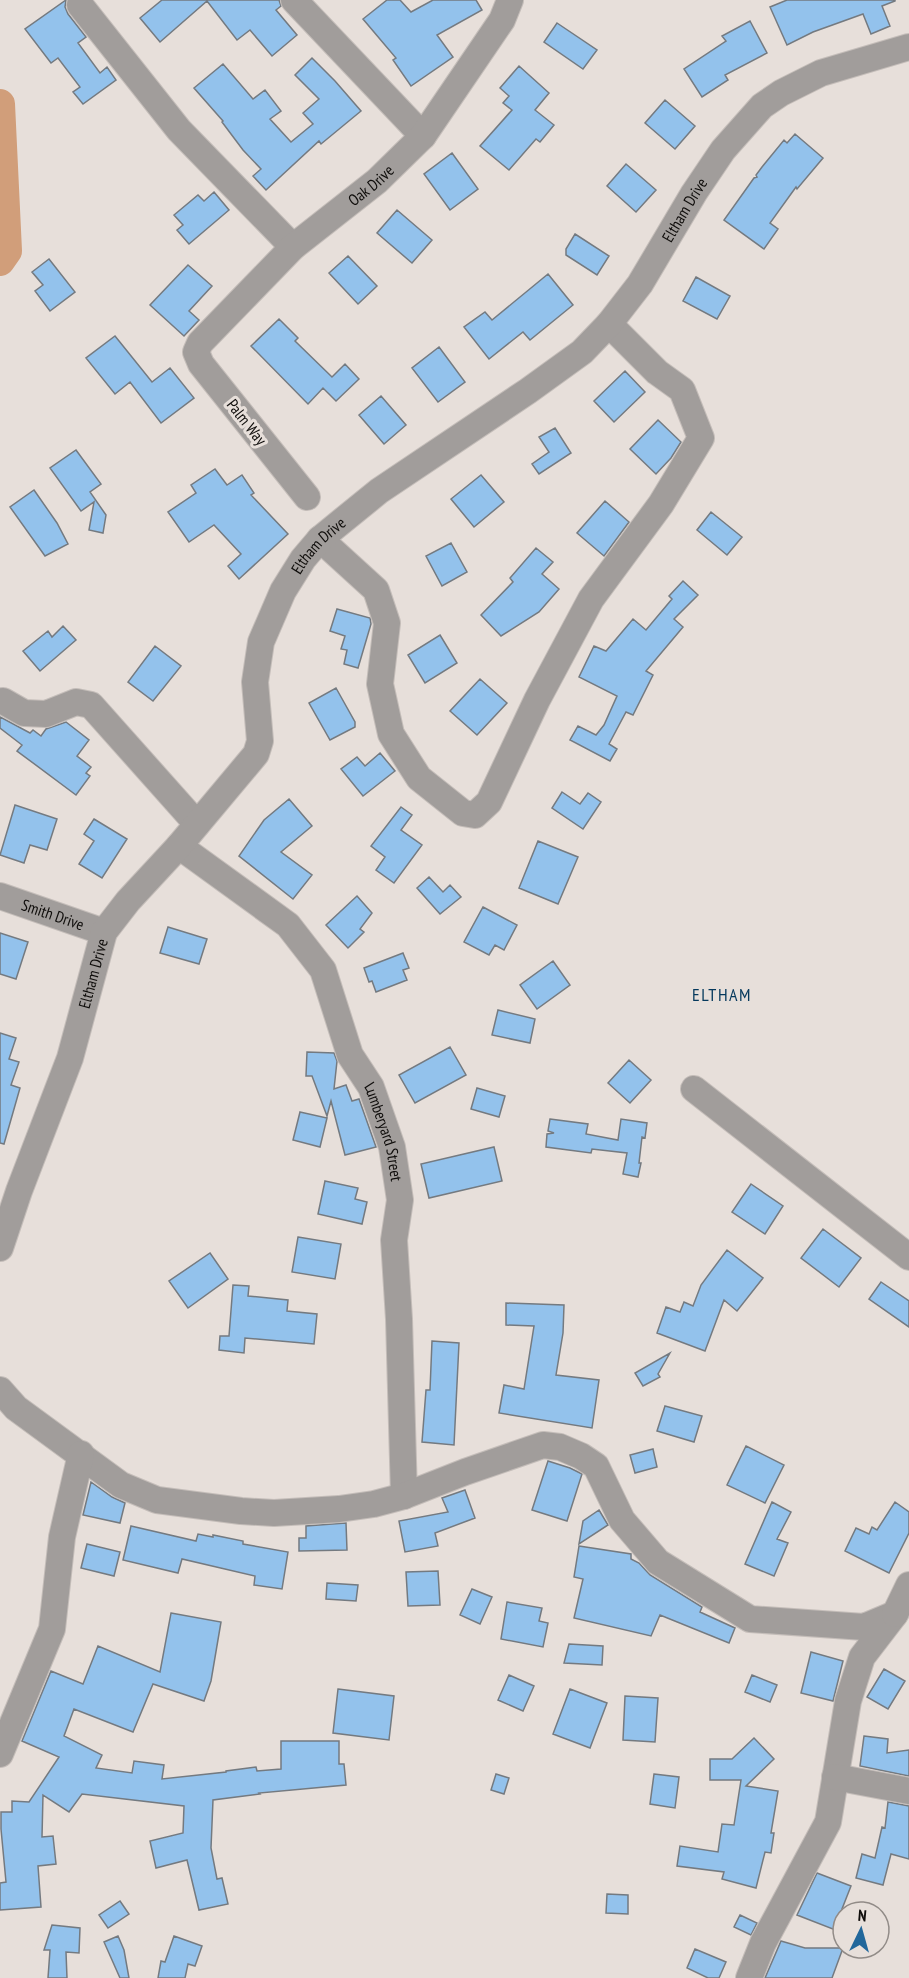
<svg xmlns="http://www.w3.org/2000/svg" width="909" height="1978" viewBox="0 0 909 1978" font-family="'PT Sans Narrow',sans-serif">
  <rect width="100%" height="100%" fill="#e7dfda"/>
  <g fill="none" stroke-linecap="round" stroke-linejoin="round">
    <path stroke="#d19e7a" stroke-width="30" d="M0,104L7,251L0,261"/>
  </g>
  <path fill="#93c2ec" stroke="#747a80" stroke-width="1.5" d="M66,0L65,7L68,14L86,37L78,43L100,73L107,67L116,80L83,104L73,92L80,87L58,58L51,63L25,29Z
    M162,0H279L281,6L276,10L297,35L272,56L250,30L237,40L207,1L160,42L140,18Z
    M387,0H400L411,12L433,0H476L482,10L437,35L453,57L411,86L393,60L396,58L363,19Z
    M787,0H895V1L882,6L890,26L871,34L863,14L813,32L787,45L770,7Z
    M750,21L767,53L725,75L728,80L702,97L684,69L726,41L722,36Z
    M557,23L597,50L583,69L544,42Z
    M312,58L335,81L361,111L321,144L319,141L266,190L253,176L261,169L243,150L222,122L223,121L194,88L223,64L253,99L265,90L281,111L270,119L291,142L313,124L303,113L319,99L295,75Z
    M519,66L549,93L535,110L554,125L540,142L536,139L509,170L480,146L512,110L503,103L509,96L500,88Z
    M665,100L695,126L675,149L645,123Z
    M795,134L823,158L797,189L796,187L770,223L778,229L764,249L724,220L754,178L757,177L756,175L762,167L784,140L787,143Z
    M452,153L478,189L450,210L424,174Z
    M626,164L656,190L636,212L607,186Z
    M214,192L229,210L189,244L177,230L183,225L174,215L198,195L204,201Z
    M397,210L432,240L412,263L377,233Z
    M575,234L609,256L597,275L566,255V249Z
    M348,256L377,286L358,304L329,273Z
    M49,259L75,292L50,311L35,291L43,285L32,272Z
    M188,265L212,286L189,311L199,320L184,336L150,305Z
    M548,274L573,305L530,340L523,332L489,359L464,327L485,312L492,320Z
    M696,277L730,296L717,319L683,301Z
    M279,319L298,338L295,341L332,377L345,364L359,379L336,401L323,388L308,404L251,346Z
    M115,336L152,382L170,368L194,398L161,423L130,382L115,394L86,358Z
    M439,347L465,382L438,402L412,368Z
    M625,371L645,392L614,422L594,401Z
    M381,396L406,425L384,444L359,415Z
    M658,420L681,442L671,458L656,474L630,449Z
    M555,428L571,453L539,474L532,464L549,452L539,437Z
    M76,450L101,484L90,492L106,515L103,533L89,530L94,502L81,511L50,468Z
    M215,469L227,485L242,475L254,493L251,495L288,534L239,579L228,566L241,554L214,525L189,542L168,512L196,493L191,485Z
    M481,475L504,502L474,527L451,499Z
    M34,490L57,523L68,544L45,556L10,507Z
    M605,501L629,522L604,556L577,533Z
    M711,512L742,537L727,555L697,530Z
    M451,543L467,572L442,586L426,556Z
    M536,548L553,562L542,574L559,589L539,612L501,636L481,615L513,582L510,578Z
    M683,581L698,595L674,619L683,627L646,671L653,675L633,715L626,712L609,744L617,749L610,761L570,740L578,726L596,735L604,725L617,696L579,677L594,646L606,651L633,619L646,630L672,599L669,596Z
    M337,609L370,618L371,624L358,668L344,664L347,650L341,649L345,636L330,631Z
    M63,626L76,640L40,671L23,651L48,631L52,637Z
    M440,635L457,663L425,683L408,655Z
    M155,646L181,666L153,701L128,682Z
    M480,679L507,703L477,735L450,711Z
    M336,688L355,722V727L330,740L309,703Z
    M0,717L30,733L33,730L41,736L46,729L66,722L89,740L77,756L91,767L86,773L90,776L76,795L17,751L22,745L0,728Z
    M380,753L395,771L363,796L341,769L357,757L365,766Z
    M562,792L580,804L588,793L601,802L583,829L552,808Z
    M289,799L312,826L281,852L312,875L293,899L239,856L264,820Z
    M15,805L57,819L47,850L30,845L24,863L0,855Z
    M401,807L412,815L401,830L422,845L394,883L376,870L385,857L371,846Z
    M94,819L127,839L102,878L79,864L94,841L84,834Z
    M538,841L578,857L558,904L519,888Z
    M429,877L443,892L450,885L461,897L440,914L417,888Z
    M357,896L372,913L360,929L364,932L348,948L326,925Z
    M483,907L517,925L504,950L495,945L489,955L464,942Z
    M168,927L207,939L199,964L160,953Z
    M0,933L28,942L16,979L0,974Z
    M403,953L409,968L403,970L407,980L376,992L372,981L369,982L364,968Z
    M553,961L570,985L537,1009L520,985Z
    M498,1010L535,1019L530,1043L492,1035Z
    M0,1033L16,1038L9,1059L19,1062L11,1085L20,1088L4,1144L0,1143Z
    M450,1047L466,1075L415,1103L399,1075Z
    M307,1052L334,1053L337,1061L334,1089L346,1085L352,1101L359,1099L376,1147L345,1155L331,1101L327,1116L312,1076H306Z
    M629,1060L651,1080L630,1103L608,1083Z
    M477,1088L505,1096L499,1117L471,1109Z
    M300,1112L327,1118L320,1147L293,1140Z
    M550,1119L588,1124L586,1134L618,1140L621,1119L647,1123L645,1138L642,1137L639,1163H641L638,1177L623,1174L627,1153L592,1149L591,1153L546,1147L547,1134L554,1133L548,1131Z
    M494,1147L502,1181L429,1198L421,1164Z
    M325,1181L358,1188L355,1199L367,1202L362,1224L318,1214Z
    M751,1184L783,1206L765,1234L732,1212Z
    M823,1229L861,1258L839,1287L801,1258Z
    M298,1237L341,1244L335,1279L292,1272Z
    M727,1250L763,1278L737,1311L724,1300L705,1351L657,1333L666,1307L680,1312L684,1302L693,1306L701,1285Z
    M210,1253L228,1279L188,1308L169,1281Z
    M881,1282L909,1301V1327L869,1299Z
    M233,1285L249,1286L248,1296L288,1300L287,1311L317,1314L314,1344L245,1338L244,1353L219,1350L220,1336H229Z
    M506,1303L564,1305L563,1333L556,1375L599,1380L592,1428L499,1413L504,1385L524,1389L534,1326L506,1325Z
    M432,1341L459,1343L454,1445L422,1442L426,1390H430Z
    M670,1353L658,1374L660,1377L643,1386L635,1373Z
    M665,1406L702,1416L694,1442L657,1431Z
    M746,1446L784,1465L765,1503L727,1485Z
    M653,1449L657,1467L635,1473L630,1455Z
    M548,1461L570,1468L582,1474L567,1521L532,1510Z
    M91,1482L112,1497L125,1503L120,1523L83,1515Z
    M465,1490L475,1518L435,1533L438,1546L405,1552L399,1521L448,1512L442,1498Z
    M772,1502L791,1512L777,1539L788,1543L774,1576L745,1564Z
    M895,1502L909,1512V1533L889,1573L845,1551L856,1528L869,1534L872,1527L877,1530Z
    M599,1510L608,1525L579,1544L583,1521Z
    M346,1523L347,1550L299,1551V1538H306V1526Z
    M131,1526L196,1541L198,1534L213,1537V1535L243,1541V1544L288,1552L282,1589L254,1585L255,1576L182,1559L178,1573L123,1560Z
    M87,1544L120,1552L114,1576L81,1568Z
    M579,1546L631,1554V1559L639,1563L650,1575L702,1607L700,1612L735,1628L729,1643L660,1615L651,1636L574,1618L583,1579L574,1577Z
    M438,1571L440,1605L408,1606L406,1572Z
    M327,1583L358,1585L356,1601L326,1599Z
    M472,1589L492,1597L480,1624L460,1615Z
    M507,1602L542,1608L539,1621L548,1623L543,1647L501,1639Z
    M171,1613L221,1622L211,1681L204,1701L153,1684L133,1732L74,1709L64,1736L102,1755L96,1768L132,1773L134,1761L164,1765L162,1779L226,1772V1771L256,1767L257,1771L281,1769V1741H339V1764H344L346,1785L259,1793L260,1794L213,1800L211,1848L217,1879L222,1878L228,1904L199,1910L187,1860L156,1868L150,1841L183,1833L184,1806L82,1794L69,1812L43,1795L42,1837L53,1836L56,1864L38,1866L41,1907L0,1910V1883L6,1882L1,1829V1812H12V1801L29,1802L59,1757L22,1741L51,1671L83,1684L98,1646L160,1672Z
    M569,1644L603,1646L602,1665L564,1663Z
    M811,1652L843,1661L833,1701L801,1693Z
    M884,1669L905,1681L888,1709L867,1697Z
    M509,1675L534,1686L523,1711L498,1700Z
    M752,1675L777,1685L770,1702L745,1692Z
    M338,1689L394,1696L389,1740L333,1733Z
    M570,1689L607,1703L590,1748L553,1734Z
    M625,1696L658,1698L655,1742L623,1740Z
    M864,1736L888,1739L887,1753L909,1750V1776L860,1766Z
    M754,1738L774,1759L746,1786L778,1791L771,1833H774L771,1853L765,1852L756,1888L722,1879L724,1872L677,1866L680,1846L718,1852L722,1824L734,1825L741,1780H710V1759H732Z
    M496,1774L509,1778L504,1794L491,1790Z
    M654,1774L679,1777L675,1808L650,1804Z
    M888,1802L909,1806V1859L891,1854L883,1885L856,1878L862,1854L875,1858L882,1827L885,1828Z
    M817,1873L851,1886L842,1909L843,1933L797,1915Z
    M607,1894L628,1895V1914L606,1913Z
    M120,1901L129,1914L108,1928L99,1915Z
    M740,1915L757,1923L751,1935L734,1927Z
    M52,1925L80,1928L79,1953L66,1952L67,1978H48L50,1950H44Z
    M118,1936L124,1950L129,1978H120L104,1942Z
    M174,1936L202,1946L195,1966L188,1964L185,1978H158L161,1961L165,1962Z
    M781,1941L805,1948H843L832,1978H765Z
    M695,1949L726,1962L719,1978H708L687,1968Z"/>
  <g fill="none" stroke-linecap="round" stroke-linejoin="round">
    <defs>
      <g id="minor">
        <path d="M294,0L423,136"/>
        <path d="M80,5L179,130L293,247"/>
        <path id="s1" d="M307,497L201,364L196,352L200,343L293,247L377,181L423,136L502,20L510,0"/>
        <path d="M320,539L376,590L387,623L380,684L391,734L419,778L463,813L475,815L489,802L537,700L591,599L661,504L701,438L682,390L657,372L609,324"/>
        <path d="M3,701L24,713L46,714L76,702L91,705L197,824"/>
        <path id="s2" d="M179,846L288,925L323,970L350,1055L371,1087L392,1147L400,1200L394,1240L399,1319L404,1496"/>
        <path id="s3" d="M0,896L104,932"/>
        <path d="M694,1089L909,1257"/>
        <path id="s4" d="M0,1248L19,1191L70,1058L104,932L128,901L179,846L256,754L260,741L255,682L261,642L283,591L303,559L320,539L379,491L528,391L582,352L609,324L640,284L694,193L723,150L762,106L781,93L821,73L909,47"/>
        <path d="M0,1390L16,1408L121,1485L157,1500L241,1511L274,1513L339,1509L374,1504L404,1496L465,1472L543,1445L560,1447L581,1456L596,1466L622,1520L658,1562L750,1619L864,1627L895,1614L862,1657L848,1701L828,1822L763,1943L749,1978"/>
        <path d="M895,1614L909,1585"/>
        <path d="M0,1754L52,1629L62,1537L81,1454"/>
        <path d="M835,1777L909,1791"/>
      </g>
    </defs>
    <use href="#minor" stroke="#c4bdb9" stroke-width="28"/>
    <use href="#minor" stroke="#a19d9b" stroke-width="26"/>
  </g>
  <g text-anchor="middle" stroke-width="6" stroke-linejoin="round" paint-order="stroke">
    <g font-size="16" fill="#0f0d0b" stroke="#e7dfda">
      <text dy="6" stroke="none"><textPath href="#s1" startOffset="426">Oak Drive</textPath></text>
      <text dy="6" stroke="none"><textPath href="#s4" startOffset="1298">Eltham Drive</textPath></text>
      <text transform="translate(247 422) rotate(52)" y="6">Palm Way</text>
      <text dy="6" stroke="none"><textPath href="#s4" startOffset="794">Eltham Drive</textPath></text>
      <text dy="6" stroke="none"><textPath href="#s3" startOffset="56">Smith Drive</textPath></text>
      <text dy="6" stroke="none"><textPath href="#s4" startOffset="290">Eltham Drive</textPath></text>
      <text dy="6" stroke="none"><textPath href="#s2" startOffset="366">Lumberyard Street</textPath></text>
    </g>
    <g font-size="18" letter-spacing="1.5" fill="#05385c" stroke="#e7dfda">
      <text x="722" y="1001">ELTHAM</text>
    </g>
  </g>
  <g transform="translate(861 1930) rotate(5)"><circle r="28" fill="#e7dfda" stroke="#918b87" stroke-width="1.5"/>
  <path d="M0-4.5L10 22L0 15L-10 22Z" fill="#21679b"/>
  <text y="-9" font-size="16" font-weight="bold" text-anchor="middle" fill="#0f0d0b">N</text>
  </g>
</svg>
